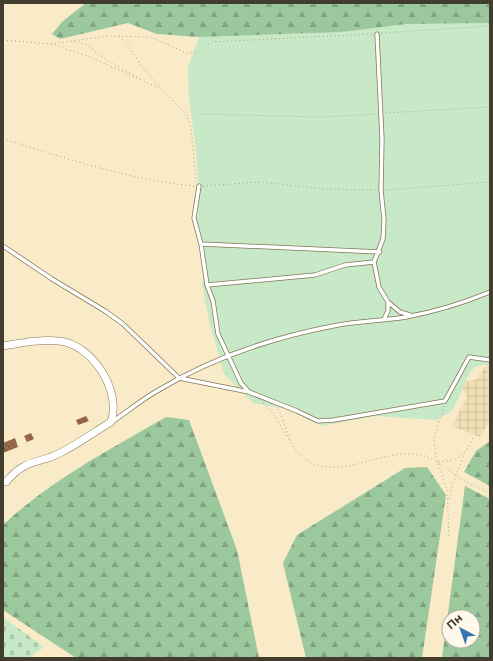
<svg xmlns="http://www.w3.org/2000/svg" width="493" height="661" viewBox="0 0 493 661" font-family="Montserrat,sans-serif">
  <defs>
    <pattern id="industrial-grid" width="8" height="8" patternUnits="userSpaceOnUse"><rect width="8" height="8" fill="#efe0b5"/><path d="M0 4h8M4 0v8" fill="none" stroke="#cec19c"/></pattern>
    <pattern id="forest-firs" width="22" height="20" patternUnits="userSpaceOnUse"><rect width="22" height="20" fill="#9bc89d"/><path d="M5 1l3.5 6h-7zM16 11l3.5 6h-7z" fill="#80a480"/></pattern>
    <pattern id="cemetery-stones" width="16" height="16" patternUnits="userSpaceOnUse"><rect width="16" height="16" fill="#c7e9c8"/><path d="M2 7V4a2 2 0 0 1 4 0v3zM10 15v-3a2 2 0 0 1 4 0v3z" fill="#acc9ac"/></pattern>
    <pattern id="building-back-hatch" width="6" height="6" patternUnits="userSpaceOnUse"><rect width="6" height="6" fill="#9b6a4c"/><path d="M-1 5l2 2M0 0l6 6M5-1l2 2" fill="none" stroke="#79543c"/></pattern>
  </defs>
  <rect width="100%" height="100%" fill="#f9ebc7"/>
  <path fill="url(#industrial-grid)" d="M487,364L490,365V419L480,437L452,426L467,397L462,389L466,381L476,380Z"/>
  <path fill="#c7e9c8" d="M490,23V364L477,366L470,372L453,410L437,420L375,416L322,426L286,409L253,403L224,374L209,321L202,284L205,254L203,239L197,222L199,197L196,151L189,98L188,67L199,37L342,32L407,24Z"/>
  <path fill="url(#forest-firs)" fill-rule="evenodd" d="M86,3H490V23L407,24L342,32L199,37L157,34L128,23L60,39L52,34L63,21Z
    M166,417L189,420L237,550L259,658H76L3,610V525C51,480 109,450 166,417Z
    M490,441V486L464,472L476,451Z
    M427,467L446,495L422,658H306L283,563L297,535L405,468Z
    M465,486L490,499V658H442ZM449,617H473V641H449Z"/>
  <path fill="url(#cemetery-stones)" d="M3,617L44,647L29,658H3Z"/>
  <path fill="url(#building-back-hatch)" d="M86,416L89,421L78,425L76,420Z
    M31,433L34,439L27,442L24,436Z
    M15,438L18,447L3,453V443Z"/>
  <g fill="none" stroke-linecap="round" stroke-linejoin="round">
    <defs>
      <path id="lane" d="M377,34L382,139L381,190L384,220L383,239L374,262L379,287L388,302L400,312L410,315
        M199,186L194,218L201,244L207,285L213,301L218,334L241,383L249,392L297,411L318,421L334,420L445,401L469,357L490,360
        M201,244L380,252
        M3,246L52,279L105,311L123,324L179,378L249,392
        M207,285L315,275L345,265L374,262
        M384,319L388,311V302
        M112,422C127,412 141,400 157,391C211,358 271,338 333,326C357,321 382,321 406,317C434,312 463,303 490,292"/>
      <path id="street" d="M3,346C21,343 41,339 59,341C92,344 122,391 111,422C94,432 78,444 60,453C36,465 26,458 6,482H3"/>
    </defs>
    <use href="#lane" stroke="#837756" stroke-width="5"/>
    <use href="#street" stroke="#837756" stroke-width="8"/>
    <path stroke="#ada388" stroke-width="1" stroke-dasharray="1 3" stroke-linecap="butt" d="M381,33L490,26
      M119,36L127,43L140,64L162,89L187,115L191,128L196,182
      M3,40L51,44L108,36L151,37L186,53H197L212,42L372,34
      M74,41L87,45L105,59L140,79
      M51,44L90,57L161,89
      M385,113L490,107
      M201,114L321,117L376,114
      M3,139C66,158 129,180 194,186
      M203,186L261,182L322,189L376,190
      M385,190L490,182
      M263,403L272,412L290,441
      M444,406L434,439L436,457L447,489L449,539
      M278,409C286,423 287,441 298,453C338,493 394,433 437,462
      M473,438C463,458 460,460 437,462L464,481L490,493
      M449,499L453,483L464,455
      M105,633L112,642L132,658"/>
    <use href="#lane" stroke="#fff" stroke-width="3.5"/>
    <use href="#street" stroke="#fff" stroke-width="7"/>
  </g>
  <rect width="493" height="661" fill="none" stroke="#423d2e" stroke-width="8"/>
  <g transform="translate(461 629) rotate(319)"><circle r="19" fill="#fef9eb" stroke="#b3ae9f"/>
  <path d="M0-3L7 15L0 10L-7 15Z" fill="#3478ae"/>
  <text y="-6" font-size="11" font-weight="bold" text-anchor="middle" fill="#423d2e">Пн</text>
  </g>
</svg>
